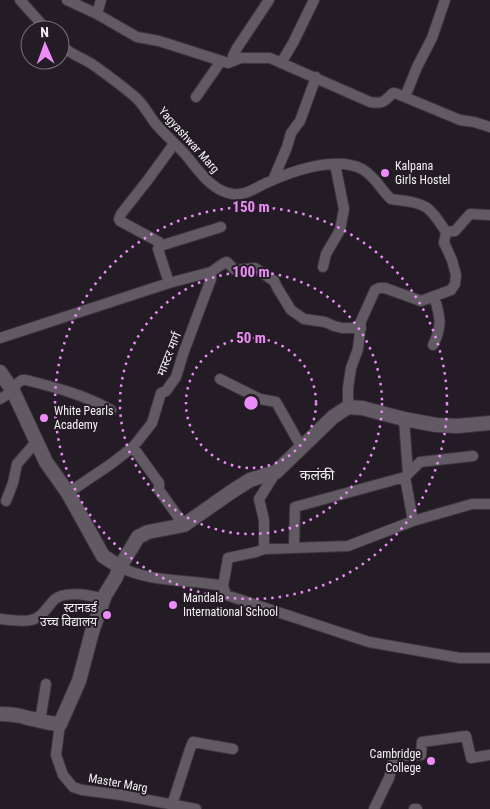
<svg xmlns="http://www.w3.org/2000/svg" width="490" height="809" viewBox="0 0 490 809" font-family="'Roboto Condensed','Noto Sans Devanagari',sans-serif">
  <rect width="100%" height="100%" fill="#231c24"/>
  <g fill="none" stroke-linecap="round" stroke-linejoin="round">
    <defs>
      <path id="street" d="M20,0L47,30
        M67,0L97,14L137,37L159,41L228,63L241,58H270L370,102C383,104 384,102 393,93H395L460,120L474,122L490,127
        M97,14L101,0
        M60,44C69,54 81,57 92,64C106,74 121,85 134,96C143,103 148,114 155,123C164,134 175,143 184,153C198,169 210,190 232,194C244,196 254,189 264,184C289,172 335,155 362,169C376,177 380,189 391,199C425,204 427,202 446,232
        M233,61V56L237,48L269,0
        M281,63L293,43L314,0
        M196,97L221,61
        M405,97L417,67L432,38L445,0
        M273,180L287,147L291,133L300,121L316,77
        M446,232L455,231L470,214L490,215
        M160,246L159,242L120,221L119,219L121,214L147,181L174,144
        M323,267L326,254L340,230L344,209L335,164
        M169,283L158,249L160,246L221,227
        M0,338L169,283L211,272L224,263L227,262L235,270L255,268L274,281L278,289L291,310L304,319L325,322L334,326L342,328H361
        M433,345C443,326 440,316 434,296
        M220,379L260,399L276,402L302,448
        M11,388L22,380H26C54,387 85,395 111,410
        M0,399L13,391
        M348,407V388L351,368L358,349L361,321L375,290L379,288H385L421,301L451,290L455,284L456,275L452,260L446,247L444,243L446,232
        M404,419L408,474
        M133,447L159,483V490L184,525
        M405,477L413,521
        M68,493L111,464L133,447L152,423L161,393L166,391L176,377L183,354L211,279V272
        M6,501L13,483L17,464L36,442
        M294,547L295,507L405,477L420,462L473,456
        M264,549V520L259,499L276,472
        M120,567C151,583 189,579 223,586L226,595L369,642L460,658H490
        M223,586L228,558L256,552L264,549L348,546L413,521L472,504H490
        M0,619C8,620 24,622 31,620C42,618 47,607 54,600C64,590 91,595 103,599
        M40,721L46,684
        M60,724L56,755L63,775L73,787L82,790L121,795L196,809
        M172,805L190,749L193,742L233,749
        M374,809L389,778L395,756L421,755L422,742L466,736L471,758L490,755
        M414,809H417"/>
      <path id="secondary" d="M0,372L13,391L46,462L68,493L103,556L120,567
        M0,714C10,714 19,715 28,718C39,720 48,724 60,724L79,681L92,632L105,595L116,577L120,567L138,537L148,532L184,525L231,492L250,480L276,472L333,417L348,407L362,408L404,419L436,425L457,426L490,423"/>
    </defs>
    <use href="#street" stroke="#3b363c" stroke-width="12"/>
    <use href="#secondary" stroke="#3b363c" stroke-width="16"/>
    <use href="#street" stroke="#625a63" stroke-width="10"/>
    <use href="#secondary" stroke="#625a63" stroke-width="14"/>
  </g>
  <g fill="none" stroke="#ed8cf9" stroke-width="2.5" stroke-dasharray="2.5 5">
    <circle cx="251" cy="403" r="65"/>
    <circle cx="251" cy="403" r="131"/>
    <circle cx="251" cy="403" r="196"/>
  </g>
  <g fill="#ed8cf9" stroke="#231c24" stroke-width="2">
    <circle cx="385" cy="173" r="5"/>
    <circle cx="44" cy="418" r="5"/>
    <circle cx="173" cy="605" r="5"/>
    <circle cx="107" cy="615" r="5"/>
    <circle cx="431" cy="761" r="5"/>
  </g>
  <g text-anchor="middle" stroke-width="4" stroke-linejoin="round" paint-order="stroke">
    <g font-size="12" fill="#f5f0f6" stroke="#231c24">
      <text transform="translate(189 140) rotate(48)" y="4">Yagyashwar Marg</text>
      <text transform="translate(169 354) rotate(-68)" y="4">मास्टर मार्ग</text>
      <text transform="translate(118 783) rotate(10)" y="4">Master Marg</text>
    </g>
    <g font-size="12" fill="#f5f0f6" stroke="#231c24" text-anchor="start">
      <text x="395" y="170">Kalpana<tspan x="395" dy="14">Girls Hostel</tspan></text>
      <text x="54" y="415">White Pearls<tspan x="54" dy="14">Academy</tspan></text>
      <text x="183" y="602">Mandala<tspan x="183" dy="14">International School</tspan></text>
      <text x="97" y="612" text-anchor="end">स्टानडर्ड<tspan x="97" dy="14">उच्च विद्यालय</tspan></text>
      <text x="421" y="758" text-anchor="end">Cambridge<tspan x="421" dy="14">College</tspan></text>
    </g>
    <g font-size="14" fill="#f5f0f6" stroke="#231c24">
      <text x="317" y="480">कलंकी</text>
    </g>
  </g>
  <circle cx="251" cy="403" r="8" fill="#ed8cf9" stroke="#231c24" stroke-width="2.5"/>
  <g font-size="15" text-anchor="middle" font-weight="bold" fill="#ed8cf9" stroke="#231c24" stroke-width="4" stroke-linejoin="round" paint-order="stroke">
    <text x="251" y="212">150 m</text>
    <text x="251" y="277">100 m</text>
    <text x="251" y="343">50 m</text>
  </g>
  <g transform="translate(45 45) rotate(358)"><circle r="24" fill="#231c24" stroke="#777178"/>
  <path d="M0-4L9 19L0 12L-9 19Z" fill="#ed8cf9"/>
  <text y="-8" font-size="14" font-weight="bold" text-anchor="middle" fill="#f5f0f6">N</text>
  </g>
</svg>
